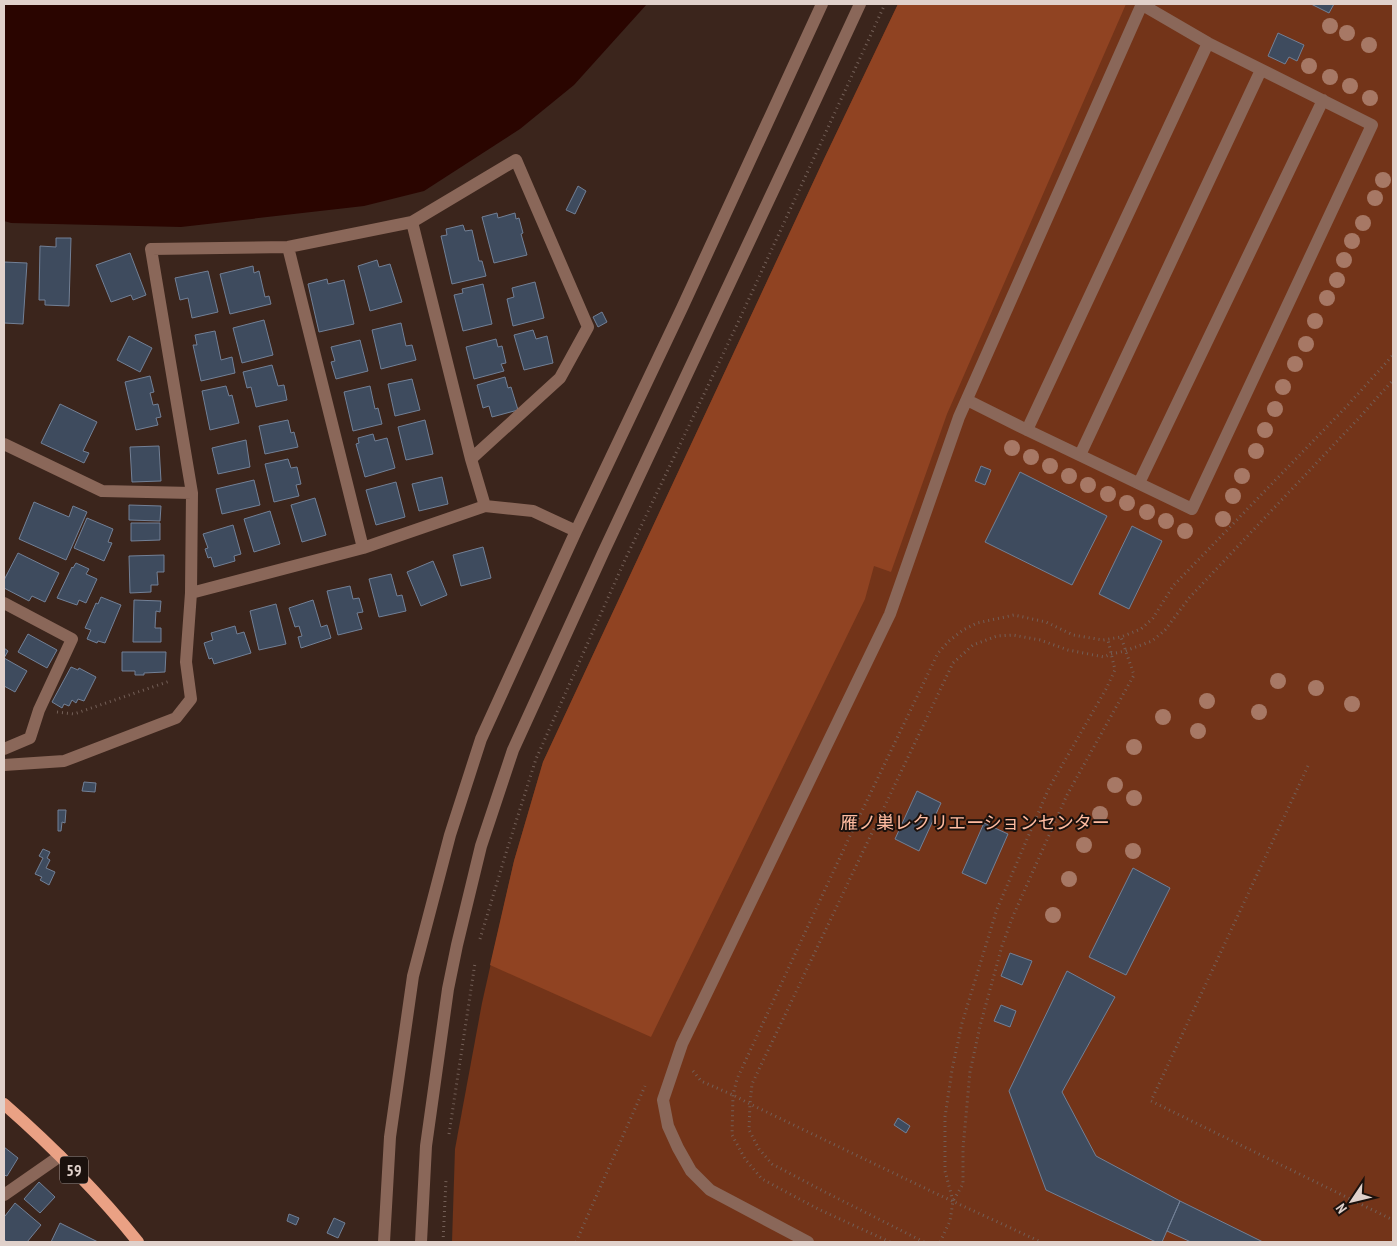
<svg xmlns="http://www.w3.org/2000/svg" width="1397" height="1246" viewBox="0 0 1397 1246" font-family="'PT Sans Narrow','Noto Sans JP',sans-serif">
  <rect width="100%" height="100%" fill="#3b251c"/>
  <path fill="#733419" d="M898,4H1393V1242H452L455,1149L482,1003L514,861L543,762L824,159Z"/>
  <path fill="#904322" d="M898,4H1126L947,414L891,572L874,566L865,599L651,1037L490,965L514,861L543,762L824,159Z"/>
  <path fill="#2a0500" d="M4,4H647L574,85L520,129L424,191L364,206L181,227L11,223L4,221Z"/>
  <path fill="#3e4b5e" stroke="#728096" d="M1311,4H1334L1329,13Z
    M1278,33L1304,45L1297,61L1289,57L1285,64L1268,56Z
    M578,186L586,191L575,214L566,210Z
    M497,213L498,218L515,213L516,219L519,218L523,233L521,234L527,255L494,263L482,217Z
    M463,225L465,231L472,230L479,261H482L486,276L452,284L441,236L447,235L446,229Z
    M56,238H71L69,306L45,305V300H39L40,246L56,247Z
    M130,253L146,295L133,300L131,295L111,302L96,265Z
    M377,260L379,267L390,264L402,302L370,311L358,266Z
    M4,262L27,263L23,324L4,323Z
    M253,266L254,273L259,271L265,297L269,296L271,304L230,314L220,274Z
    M208,271L218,312L192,318L188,298L180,300L175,278Z
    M327,279L328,284L344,280L354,324L319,332L308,284Z
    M535,282L544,318L513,326L507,299L514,297L512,288Z
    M483,284L492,324L463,331L454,295L463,293L462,289Z
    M602,312L607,322L598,327L593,317Z
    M264,320L273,355L242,363L233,328Z
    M401,323L406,346L412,345L416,360L381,369L372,330Z
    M533,330L536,339L547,336L553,363L524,370L514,335Z
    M215,331L221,360L232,357L235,373L201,381L193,345H197L195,335Z
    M129,336L152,348L140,372L117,360Z
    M496,339L498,347L502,346L506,363L501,364L504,371L474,379L466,347Z
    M360,340L368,371L336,379L331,362L335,361L331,347Z
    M272,365L278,386L284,385L287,400L256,407L251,387L247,388L243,372Z
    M150,376L154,392L150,393L153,405L158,404L161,417L156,418L158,425L136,430L125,382Z
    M505,377L508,388L511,387L518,410L492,417L489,406L483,408L477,385Z
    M412,379L420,410L395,416L388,384Z
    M226,386L229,396L232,395L239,423L210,430L202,391Z
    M370,386L375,409L378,408L382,424L353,431L344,392Z
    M60,404L97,422L83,451L89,453L84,463L41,443Z
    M288,420L291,433L294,432L298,447L265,454L259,426Z
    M425,420L433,454L406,460L398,427Z
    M373,434L375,441L387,438L395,468L365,477L356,444L359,443L358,438Z
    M246,440L250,467L218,474L212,448Z
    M159,446L161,481L132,482L130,447Z
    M288,459L291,468L297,467L301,484L296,485L299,496L274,502L265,464Z
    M981,466L991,470L985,485L975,481Z
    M1020,472L1107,516L1072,585L985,542Z
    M442,477L448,504L419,511L412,484Z
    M254,480L260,505L222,514L216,489Z
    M396,482L405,517L376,525L366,490Z
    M315,498L326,535L302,542L291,505Z
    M34,502L69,517L73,506L87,512L66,560L19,539Z
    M129,505L161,506L160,521L129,520Z
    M270,511L280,544L254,552L244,519Z
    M87,518L113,529L108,542L112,543L104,561L74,548Z
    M131,523H160V540L131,541Z
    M233,525L241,554L234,556L235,561L214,567L211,557L208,558L205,549L208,548L203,534Z
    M1132,526L1162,541L1129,609L1099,594Z
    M483,547L491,578L461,586L453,555Z
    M18,553L59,573L45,602L32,596L29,601L4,588V580Z
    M164,555V572H157L158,585H151V592L130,593L129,556Z
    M433,561L447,595L421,606L407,572Z
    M76,563L89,569L86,574L97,579L86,603L79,600L77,605L57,598L72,567L73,568Z
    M391,574L397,596L402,595L406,611L379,617L369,579Z
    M350,586L353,599L359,598L363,612L357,613L362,629L338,635L327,591Z
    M101,597L121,605L105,643L98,641L97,643L87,639L91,630L85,628L96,603L98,604Z
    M134,600L161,601L160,612L156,611L155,628H161V642H133Z
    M313,600L321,627L327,625L331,638L301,648L298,637L302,636L299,626L295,627L289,608Z
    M276,604L286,644L259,650L250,611Z
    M235,626L237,634L244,632L251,653L214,664L212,658L209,659L204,643L213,640L211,633Z
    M28,634L57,650L47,668L18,652Z
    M4,648L8,651L4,658L27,671L15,692L4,686Z
    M122,652H166L165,672L144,673V675H135V671H122Z
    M71,667L78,670L79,668L96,677L84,701L78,699L76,703L72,700L69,706L64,704L62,708L52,702Z
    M84,782L96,783L95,792L82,791Z
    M917,791L941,803L919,851L895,839Z
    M58,810H66L65,823L62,822L61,831H58Z
    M984,823L1008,834L986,884L962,873Z
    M43,849L50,852L47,858L50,860L46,868L55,872L49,885L40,880L42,877L35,874L43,858L39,856Z
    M1133,868L1170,888L1126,975L1089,957Z
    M1010,953L1032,961L1022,985L1001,976Z
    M1067,971L1115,997L1062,1092L1096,1156L1180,1201L1162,1242H1156L1046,1190L1009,1091Z
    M1001,1005L1016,1011L1010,1027L994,1021Z
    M898,1118L910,1126L906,1133L894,1125Z
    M4,1147L18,1158L7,1176L4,1175Z
    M39,1182L55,1197L40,1213L24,1199Z
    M1180,1201L1263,1242H1191L1167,1231Z
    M15,1203L41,1225L27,1242H7L4,1239V1215L5,1216Z
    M289,1214L299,1218L296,1225L287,1221Z
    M334,1218L345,1223L338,1238L327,1233Z
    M60,1223L98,1242H51Z"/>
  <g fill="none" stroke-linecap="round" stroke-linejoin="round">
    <path stroke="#735f57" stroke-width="3" stroke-dasharray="1 4" stroke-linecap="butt" d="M57,712L74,714L170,681
      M1308,766L1151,1101L1393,1220
      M480,939L506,853L536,759L624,562L735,329L885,4
      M693,1071L701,1081L733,1095L750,1104L937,1194L1041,1242
      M449,1134L475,963
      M953,1201L945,1171V1117L952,1070L962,1023L997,909L1049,788L1106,689L1115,670L1108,640
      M443,1242L446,1180
      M576,1242L645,1086
      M890,1242L818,1209L762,1179L745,1159L732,1135L733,1095L737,1079L848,840L938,653L949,641L963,630L977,623L1014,615L1046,622L1073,635L1103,640L1121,637L1141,629L1153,618L1173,586L1347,406L1393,355
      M924,1242L825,1192L772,1164L759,1149L749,1130L750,1104L752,1084L953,663L973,645L997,636L1013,635L1040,640L1068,650L1104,657L1111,654L1125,651L1152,641L1165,630L1189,598L1359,418L1393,380
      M940,1242L950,1221L953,1201L963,1184V1148L970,1072L980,1026L1002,946L1013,916L1067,795L1134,675L1121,637"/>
    <path stroke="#8a6759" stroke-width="12" d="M412,222L471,459L485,506
      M288,247L363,548
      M967,400L1027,430L1192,509L1372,125L1208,43L1141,4
      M1027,430L1208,43
      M4,444L102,491L192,493
      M1080,455L1261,70
      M1139,483L1323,100
      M191,593L363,548L485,506L533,511L576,531
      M4,603L72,639L39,710L30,738L4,749
      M4,765L64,761L176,718L191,699L186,662L191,593L192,493L151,249L288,247L412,222L516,160L588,327L560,378L471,459
      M4,1195L60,1156
      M384,1242L390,1137L413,976L450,835L481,739L576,531L682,308L822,4
      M421,1242L426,1146L448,989L457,945L481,846L513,750L603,553L796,142L860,4
      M808,1242L710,1190L691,1171L678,1148L668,1126L663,1100L682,1044L890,614L959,417L1142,4"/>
    <path stroke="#eaa184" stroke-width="12" d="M4,1104C53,1147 98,1192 138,1242"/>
  </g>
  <g fill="#a77865">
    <circle cx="1330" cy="26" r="8"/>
    <circle cx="1347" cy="33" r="8"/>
    <circle cx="1369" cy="45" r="8"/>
    <circle cx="1309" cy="66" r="8"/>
    <circle cx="1330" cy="77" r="8"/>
    <circle cx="1350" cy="86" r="8"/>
    <circle cx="1370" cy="98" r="8"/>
    <circle cx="1383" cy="180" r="8"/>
    <circle cx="1375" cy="198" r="8"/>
    <circle cx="1363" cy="223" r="8"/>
    <circle cx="1352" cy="241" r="8"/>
    <circle cx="1344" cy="260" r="8"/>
    <circle cx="1337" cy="280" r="8"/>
    <circle cx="1327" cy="298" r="8"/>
    <circle cx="1315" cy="321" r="8"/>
    <circle cx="1306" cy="344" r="8"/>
    <circle cx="1295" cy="364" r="8"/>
    <circle cx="1283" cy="387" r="8"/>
    <circle cx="1275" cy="409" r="8"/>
    <circle cx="1265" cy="430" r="8"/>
    <circle cx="1012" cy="448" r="8"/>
    <circle cx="1256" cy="451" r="8"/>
    <circle cx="1031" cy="457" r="8"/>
    <circle cx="1050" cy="466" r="8"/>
    <circle cx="1069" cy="476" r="8"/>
    <circle cx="1242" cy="476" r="8"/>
    <circle cx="1088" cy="485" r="8"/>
    <circle cx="1108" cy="494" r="8"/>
    <circle cx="1233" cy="496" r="8"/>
    <circle cx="1127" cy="503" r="8"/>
    <circle cx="1147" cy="512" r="8"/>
    <circle cx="1223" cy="519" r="8"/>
    <circle cx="1166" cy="521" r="8"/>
    <circle cx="1185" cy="531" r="8"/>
    <circle cx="1278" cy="681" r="8"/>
    <circle cx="1316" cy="688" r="8"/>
    <circle cx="1207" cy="701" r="8"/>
    <circle cx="1352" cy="704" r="8"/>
    <circle cx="1259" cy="712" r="8"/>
    <circle cx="1163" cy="717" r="8"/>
    <circle cx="1198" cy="731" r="8"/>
    <circle cx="1134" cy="747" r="8"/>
    <circle cx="1115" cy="785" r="8"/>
    <circle cx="1134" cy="798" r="8"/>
    <circle cx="1100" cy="814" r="8"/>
    <circle cx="1084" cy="845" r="8"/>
    <circle cx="1133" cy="851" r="8"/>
    <circle cx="1069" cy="879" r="8"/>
    <circle cx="1053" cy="915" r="8"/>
  </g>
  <g text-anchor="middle" stroke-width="4" stroke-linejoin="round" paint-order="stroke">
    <rect fill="#1b110d" stroke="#a59792" stroke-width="1" x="60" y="1156.5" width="28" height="27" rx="4"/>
    <g font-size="16" font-weight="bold" fill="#e0d1cb">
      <text x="74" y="1176">59</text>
    </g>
    <g font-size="18" fill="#ffbca1" stroke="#1b110d">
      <text x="975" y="829">雁ノ巣レクリエーションセンター</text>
    </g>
  </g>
  <rect width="1397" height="1246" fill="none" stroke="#e0d1cb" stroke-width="10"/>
  <g transform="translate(1352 1201) rotate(235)" stroke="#1b110d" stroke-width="4" paint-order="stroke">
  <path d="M0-4L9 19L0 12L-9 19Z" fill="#e0d1cb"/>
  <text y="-8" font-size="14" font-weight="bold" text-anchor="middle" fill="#e0d1cb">N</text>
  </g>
</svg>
